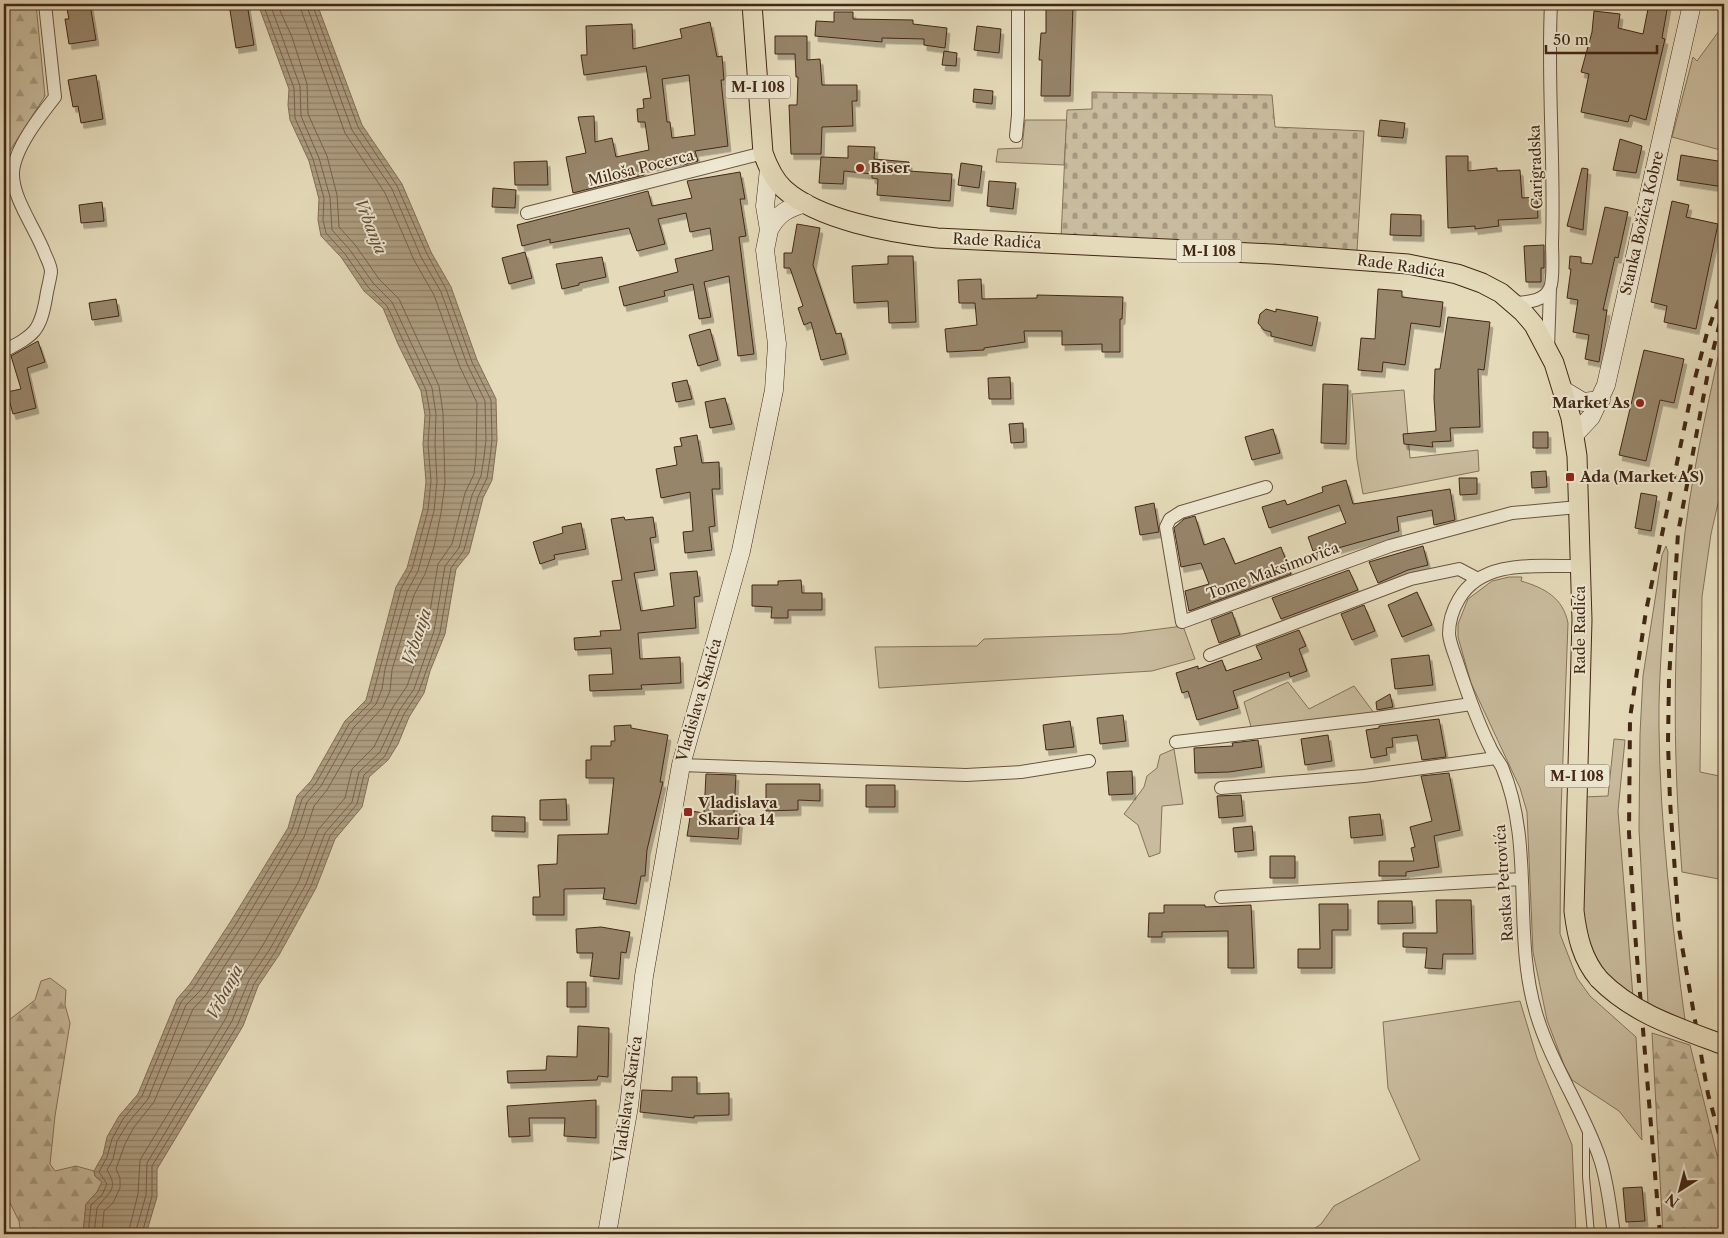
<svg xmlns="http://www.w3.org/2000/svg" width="1728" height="1238" viewBox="0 0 1728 1238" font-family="'Libre Caslon Text',serif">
  <defs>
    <pattern id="forest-firs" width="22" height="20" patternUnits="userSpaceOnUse" patternTransform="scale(1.25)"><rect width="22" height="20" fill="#c9bc9e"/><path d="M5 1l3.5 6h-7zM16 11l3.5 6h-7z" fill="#a59980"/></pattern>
    <pattern id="cemetery-stones" width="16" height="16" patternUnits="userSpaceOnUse" patternTransform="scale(1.25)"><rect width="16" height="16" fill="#c9bc9e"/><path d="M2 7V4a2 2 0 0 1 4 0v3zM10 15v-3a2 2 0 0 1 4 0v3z" fill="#a59980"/></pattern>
    <pattern id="water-rules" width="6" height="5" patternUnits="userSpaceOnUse" patternTransform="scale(1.25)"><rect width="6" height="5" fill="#ae9e82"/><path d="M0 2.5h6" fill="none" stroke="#8f8169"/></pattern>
    <filter id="shadow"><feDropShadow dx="3" dy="5.5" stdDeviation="0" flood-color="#0004"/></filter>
  </defs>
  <rect width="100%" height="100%" fill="#e5dbba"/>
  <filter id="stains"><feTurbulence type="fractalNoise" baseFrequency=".004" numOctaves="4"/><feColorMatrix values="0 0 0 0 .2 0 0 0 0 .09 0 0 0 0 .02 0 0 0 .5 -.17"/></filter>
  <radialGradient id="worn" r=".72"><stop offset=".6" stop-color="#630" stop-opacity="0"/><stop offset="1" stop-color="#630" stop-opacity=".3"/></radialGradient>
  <path fill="#c9bc9e" stroke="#86725a" d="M1719,31L1724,32V151L1672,137L1693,57L1697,61Z
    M1025,120H1067L1064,165L996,162L998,149L1022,148Z
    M1724,329V477L1711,534L1702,597L1700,772L1724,777V880L1682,872C1674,768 1672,664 1682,560C1689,482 1708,406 1724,329Z
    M1404,390L1410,458L1478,450L1479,471L1363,494L1357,460L1352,394Z
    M1666,546L1668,552C1665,611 1658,671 1659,729C1660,827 1672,923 1685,1020L1648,1004L1639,829L1640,734L1643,676L1662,555Z
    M1509,577H1522L1521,581C1545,588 1563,598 1568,623L1561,812L1560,934L1577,978L1590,996L1636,1037L1642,1140L1619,1111L1572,1080L1564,1065L1547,1020L1533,952L1527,812L1520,788L1471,683L1458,637V624L1468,599L1492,581Z
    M1183,626L1195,659L1152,671L879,688L875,647L977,646L984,639L1121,634Z
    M1288,682L1309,709L1354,686L1374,713L1252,730L1244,702Z
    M1614,739L1625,740L1618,811L1633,997L1609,977L1593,955L1580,905L1583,797L1608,796Z
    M1174,749L1183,804L1162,806L1160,853L1149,857L1138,825L1124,814L1144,787L1147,776L1157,768L1160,755Z
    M1520,1001L1537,1058L1572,1145L1576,1234H1307L1321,1224L1334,1206L1420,1160L1388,1088L1383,1022Z"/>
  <path fill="url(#forest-firs)" stroke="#86725a" d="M4,4H36L45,96L4,160Z
    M50,978L66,990L65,1005L70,1023L55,1116L50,1164L55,1171L76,1166L94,1171L95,1176L102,1182L97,1192L86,1204L83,1234H21L19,1221L8,1199L4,1198V1027L9,1020L35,1000L41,981Z
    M1652,1033L1690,1045L1724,1183V1234H1663Z"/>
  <path fill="url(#cemetery-stones)" stroke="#86725a" d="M1092,92L1272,95L1275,127L1364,131L1357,251L1061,238L1067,110L1092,109Z"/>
  <path fill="url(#water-rules)" stroke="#836e56" d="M258,4H317L362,125L402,184L431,252L451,287L477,360L496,399L497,440L492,480L483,498L469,553L456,569L445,634L430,671L424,693L409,717L398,744L388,760L369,777L362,807L335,839L316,888L279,955L258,986L243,1026L157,1169V1197L146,1234H83L86,1204L97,1192L102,1182L95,1176L94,1171L103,1155L107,1137L119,1116L138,1094L177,999L190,984L231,921L288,828L297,796L311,781L345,721L366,700L396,587L407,568L423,509L426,482L423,444L425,415L421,391L398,344L383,308L364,291L341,257L321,236L318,220L319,199L309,161L290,120L288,105L289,89Z"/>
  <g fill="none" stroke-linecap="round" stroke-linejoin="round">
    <path stroke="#78624c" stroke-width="1" d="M88,1234L91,1205L102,1195L107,1184L99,1172L107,1157L112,1139L123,1119L142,1096L181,1002L194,987L236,924L292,830L302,799L316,783L349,724L371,702L401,589L412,569L428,510L431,481L428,444L430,414L426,390L387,306L368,287L345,254L326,233L323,220L324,198L313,159L295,118L294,88L263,4
      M94,1234L97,1208C107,1193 120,1190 107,1170L113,1159L117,1141L128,1123L148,1099L186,1005L200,991L241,927L297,833L307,802L321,786L354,727L376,704L382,689L385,669L407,592L418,571L434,511L437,481L435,444L436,414L432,388L392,302L373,283L350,250L332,230L330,197L319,158L301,116L300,86L270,4
      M102,1234L104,1211L113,1203L120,1188V1178L116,1169L125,1144L134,1127L154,1102L193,1009L206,995L247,931L304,837L314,806L327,790L360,732L383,707L390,691L392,670L414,595L425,574L434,547L441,513L445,483L443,413L439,386L399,299L379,279L356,246L339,227L337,195L327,156L308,114L307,84L292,37L277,4
      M128,1234L138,1194L140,1160L226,1018L242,977L263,945L299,881L318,830L345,798L352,769L374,747L393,707L407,686L427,629L438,564L452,544L465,493L474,474L476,456L477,403L460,367L434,295L414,260L385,193L345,133L299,4
      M135,1234L146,1195L147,1163L232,1021L249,980L270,949L306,884L325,833L352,802L359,772L380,752L399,711L414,689L434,631L445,566L459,548L472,495L481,476L484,457L486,440L485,401L467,364L441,292L421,257L392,189L352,130L306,4
      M142,1234L152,1196V1166L238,1024L254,984L275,952L311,886L330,836L357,804L364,775L385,756L404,714L419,691L440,632L451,568L464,550L478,497L487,478L490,458L492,440L491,400L472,362L446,289L427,254L397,186L358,127L312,4"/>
  </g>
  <path fill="#97856b" stroke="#422715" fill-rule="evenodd" filter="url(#shadow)" d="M66,4H90L96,40L69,44L65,19H69Z
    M229,4H247L254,45L236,48Z
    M1046,4H1073L1070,96H1041L1042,60H1039L1041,33H1046Z
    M1649,4H1668L1662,38L1665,39L1646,120L1630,115L1628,122L1581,112L1589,74L1581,72L1592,32L1594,11L1620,14L1618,28L1643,34Z
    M834,12H853V19L913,20V24L947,28L945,48L924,45V39L882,38V42L815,36L816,21L834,22Z
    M710,22L717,57L722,56L724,80H721L728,146L695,151L698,161L683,165L682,161L642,167L644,175L573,193L566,157L586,153L578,117L594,116L595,142L612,138L616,157L649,150L645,122H638L637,109L644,108L643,99L651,98L646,66L584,75L581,55H587L586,26L632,24L633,49L682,38L680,29ZM689,75L695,135L672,138L670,122H667L662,79Z
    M977,26L1001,29L999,53L974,50Z
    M775,36H807V60L820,59L822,85H857V101H852L853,126L822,127L821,154H791L789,105H797L798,77H796L795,54H775Z
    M944,51L957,53L956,66L942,65Z
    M96,75L103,119L81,123L78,106L73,107L68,80Z
    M974,89L993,91L992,104L973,102Z
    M1380,120L1405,123L1403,138L1378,136Z
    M1620,139L1642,146L1636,173L1613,170Z
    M848,146L875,147L874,159L909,162V171L952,174L950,201L877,195L878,179L872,178V174L844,171L843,184L819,183L821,157L848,158Z
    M1681,155L1724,162V187L1677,180Z
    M1446,156H1468V171L1497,168V171L1520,170L1522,198L1537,197L1538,218L1498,220L1499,226L1475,229V226L1448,228Z
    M547,161L548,185H515L514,162Z
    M961,163L982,166L979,188L958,185Z
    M1582,168L1588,169L1583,230L1567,226Z
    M740,172L745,199H740L746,236L739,237L754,354L738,356L729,276L704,282L711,317L699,319L693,284L664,291L665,296L624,306L619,287L678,272L675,259L713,250L710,228L690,232L686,213L658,219L665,244L637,251L629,228L550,243V239L522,246L517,225L648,191L652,206L692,198L687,181Z
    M989,181L1016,183L1013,209L987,206Z
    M493,188L516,190L515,208L492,207Z
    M1672,201L1689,205L1686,217L1718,224L1696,329L1664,322L1667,306L1651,302Z
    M102,202L104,221L81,223L79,205Z
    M1605,207L1628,212L1618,258L1615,257L1603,310H1607L1599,362L1585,359L1589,335L1573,332L1578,300L1567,298L1571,269H1569L1570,256L1581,257V263L1592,264Z
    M1391,214L1421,215V236L1390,235Z
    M797,224L820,228L813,265L836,334L841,333L846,354L821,360L811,322L804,325L798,308L803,306L790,268H784V253H792Z
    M1544,245V268H1541V282H1526L1524,246Z
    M525,252L532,278L509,284L502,258Z
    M888,256H913L916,322L889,323L888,301L854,303L852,266L888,264Z
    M602,257L606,277L579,283V285L562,289L556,264Z
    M981,279L982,299L1037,298V295L1123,297L1122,319H1120V352H1102V344L1062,345V331H1024L1025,342L984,348V350L947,352L945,329L977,325L975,303H959L958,280Z
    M1378,289L1402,291V297L1443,302L1440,327L1411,323L1405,365L1383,362L1382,372L1358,370L1361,338L1375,339Z
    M116,299L119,316L92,320L89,303Z
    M1266,309L1276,312V309L1318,317L1312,346L1271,336V332L1264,330L1258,323L1260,314Z
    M1448,317L1490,322L1484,370L1478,369L1480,427L1450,428L1451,441L1432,442L1433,447L1404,444L1403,434L1436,431L1434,398L1435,369H1440Z
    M710,329L718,360L698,366L689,335Z
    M38,341L45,362L27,368L36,408L13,414L7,392L21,389L11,356Z
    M1644,350L1684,359L1674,403L1660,400L1646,461L1619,455Z
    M1010,377L1011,399H989L988,378Z
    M687,380L692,399L676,402L672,383Z
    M1323,384L1348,385L1346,444L1321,443Z
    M725,398L732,424L710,428L705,402Z
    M1023,423L1024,442L1011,443L1009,424Z
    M1273,429L1280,453L1252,460L1245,437Z
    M1533,432H1548V448H1533Z
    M697,435L702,463L719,462L720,489H712L715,526L709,527L712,550L685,553L683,532L693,531L690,492L661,498L656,469L677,465L674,447L682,446L680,438Z
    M1546,471L1547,487L1532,488L1531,472Z
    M1459,478H1477V494L1460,495Z
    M1346,480L1353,504L1450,489L1455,520L1434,525L1432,510L1397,517L1399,531L1338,548L1337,544L1313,551L1308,537L1346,523L1339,505L1269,528L1262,507L1285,500L1287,505L1323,492L1322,487Z
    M1641,493L1657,496L1651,531L1635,528Z
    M1154,503L1159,532L1140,535L1135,507Z
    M1195,516L1204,545L1224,538L1235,564L1281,547L1291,574L1189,611L1185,591L1209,584L1201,563L1181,567L1174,528L1184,519Z
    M624,517L625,520L653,517L656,537L650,538L655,570L634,573L641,611L674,606L670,573L697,571L700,596L694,597L696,628L638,633L640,659L680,657L681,683L641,685L642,689L590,691L589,675L613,674L611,648L575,650L574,638L601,636L600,631L621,630L612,581L622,580L611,519Z
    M581,523L586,549L554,555L555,559L540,564L533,542L563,533L562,527Z
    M1423,546L1428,565L1408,570L1378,583L1369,562Z
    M1349,570L1358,590L1281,619L1272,598Z
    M801,580L802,593H822V610H788V618H771L772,607L752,606V585H778V581Z
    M1417,592L1432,625L1402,637L1388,605Z
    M1364,605L1375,631L1352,640L1341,614Z
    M1232,612L1240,635L1219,643L1211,620Z
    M1299,630L1306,646L1299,649L1307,671L1290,677L1289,672L1233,691L1238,708L1197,720L1188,691L1182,693L1176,673L1198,666V669L1222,660L1226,671L1262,659L1256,646Z
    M1429,655L1433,685L1395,689L1391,659Z
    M1390,694L1393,707L1377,710L1376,702Z
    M1123,715L1126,741L1100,744L1097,718Z
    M1439,719L1446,757L1422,760L1417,735L1392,738L1393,747L1386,748L1387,755L1371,758L1366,730L1379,728V726Z
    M1070,721L1074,747L1046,750L1043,725Z
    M631,725V728L668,735L660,782H663L647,850L645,876H641L636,904L603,899L605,888L564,889V915H533V897H540L538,865L557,864L558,835L608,834L614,778H586V760H591V746H611V741H615L614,726Z
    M1328,735L1332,761L1305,765L1301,739Z
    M1258,740L1262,767L1229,772L1195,773L1194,748L1233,746L1232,743Z
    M1132,771L1133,794L1109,795L1107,772Z
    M1449,773L1460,830L1434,836L1439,867L1406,872V876H1379V861H1414L1411,848L1415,847L1410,827L1432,821L1421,776Z
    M706,774L736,775L734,813L740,814L738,839L687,836L691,811L704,813Z
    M766,784H820V801L798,800V810L766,811Z
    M866,785H895V807H866Z
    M1241,795L1243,816L1219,818L1217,796Z
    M566,799L567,820H540V800Z
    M1380,814L1383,835L1351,838L1349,817Z
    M492,816L525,817V832L492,831Z
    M1252,826L1254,850L1235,852L1233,828Z
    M1270,856H1295V878H1270Z
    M1436,900H1471L1473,954H1443L1442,969L1425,968L1427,948L1403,947V933H1437Z
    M1378,901H1412L1413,923L1378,924Z
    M1319,904H1348V930H1332V968H1298V949H1320Z
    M1164,905H1205V907L1251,905L1254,968H1228V931L1162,932V937H1148L1149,913H1164Z
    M601,927L630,932L626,953L621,952L619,979L590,976L593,953H577L576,929Z
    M567,982H586V1007H567Z
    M578,1026L609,1028L608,1077L598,1076L597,1080L508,1083L507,1071L546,1070L547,1056L577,1057Z
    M672,1077H697V1094L729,1093V1115L694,1116V1118L640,1112L642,1090L672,1091Z
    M596,1100V1138L564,1136L565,1118H529L530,1136L509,1137L507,1106Z
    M1642,1187L1645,1221L1626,1222L1623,1188Z"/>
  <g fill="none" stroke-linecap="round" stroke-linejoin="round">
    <defs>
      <path id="lane" d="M1586,1131V1177L1591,1234"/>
      <path id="street" d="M1016,136L1018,115V4
        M527,213L763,153
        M1514,303C1527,302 1544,302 1550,288C1554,279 1552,253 1552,243C1555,163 1547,84 1551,4
        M1548,349L1550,288
        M4,351C34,335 40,332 46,298C47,290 50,280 51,272C51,266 47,259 45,254C36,229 12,198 13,173C14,149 40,116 55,97L45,4
        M1266,487L1181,512L1170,519L1166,527L1182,622L1390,546L1512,513L1578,507
        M1580,566C1539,567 1483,558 1459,599C1453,609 1449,622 1449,634C1450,645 1456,657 1459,668C1468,695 1477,721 1490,747C1493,754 1498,760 1502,767C1535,845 1512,933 1536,1013C1551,1064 1583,1109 1600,1159C1608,1183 1610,1209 1614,1234
        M1210,655L1411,579L1459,569L1478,579
        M1176,742L1377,718L1471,704
        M681,765L966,775L1021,772L1089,761
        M1221,788L1364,776L1496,758
        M1221,897L1521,879"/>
      <path id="secondary" d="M769,230C778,213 788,208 806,203
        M1563,390L1583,402L1601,400
        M1575,434L1591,417L1606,385L1692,4
        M607,1234L629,1106L644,976L681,765L741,551L774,390L777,344L765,250L769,230L765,206L769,169"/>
      <path id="primary" d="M752,4L763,153C768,167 774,180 784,189C818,220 892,233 937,238L1272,254L1408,264L1457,274L1482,283L1501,293L1523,312L1534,325L1554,363L1571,418L1577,456L1582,620L1574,911C1577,936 1582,959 1599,979"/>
    </defs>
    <use href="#lane" stroke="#6b543e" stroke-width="8"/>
    <use href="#street" stroke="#6b543e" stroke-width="14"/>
    <use href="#secondary" stroke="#422715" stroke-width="19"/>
    <use href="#primary" stroke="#422715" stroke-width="21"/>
    <use href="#lane" stroke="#eee8d2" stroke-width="6"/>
    <use href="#street" stroke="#eee8d2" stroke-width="12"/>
    <use href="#secondary" stroke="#eee8d2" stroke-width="18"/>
    <use href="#primary" stroke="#e5dbba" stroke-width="19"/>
    <path stroke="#422715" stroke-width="4" stroke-dasharray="9 9" stroke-linecap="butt" d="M1724,306L1709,367L1678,533L1669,679L1668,743L1670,801L1679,929L1708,1094L1724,1152
      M1660,1234L1635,933L1629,833L1630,718L1646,611L1693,386L1707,333L1724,286"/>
    <defs>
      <path id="primary-bridge" d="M1599,979C1633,1014 1679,1028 1724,1045"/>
    </defs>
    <use href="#primary-bridge" stroke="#422715" stroke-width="21" stroke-linecap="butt"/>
    <use href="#primary-bridge" stroke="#e5dbba" stroke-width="19"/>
  </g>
  <g fill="#8f2418" stroke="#eee8d2" stroke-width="2">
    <circle cx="860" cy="168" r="5"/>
    <circle cx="1640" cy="403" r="5"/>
    <rect x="1565" y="472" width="10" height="10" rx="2.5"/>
    <rect x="683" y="807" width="10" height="10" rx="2.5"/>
  </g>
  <g text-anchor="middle" stroke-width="4" stroke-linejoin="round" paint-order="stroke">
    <g fill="#eee8d2" stroke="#76614e" stroke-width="1">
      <rect x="725.5" y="75.5" width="65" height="23" rx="4"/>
      <rect x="1176.5" y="239.5" width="65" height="23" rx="4"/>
      <rect x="1544.5" y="764.5" width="65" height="23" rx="4"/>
    </g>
    <g font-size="14" font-weight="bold" fill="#422715">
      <text x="758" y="92">M-I 108</text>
      <text x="1209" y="256">M-I 108</text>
      <text x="1577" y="781">M-I 108</text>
    </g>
    <g font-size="15" fill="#422715" stroke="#eee8d2">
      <text transform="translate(1536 167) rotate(-92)" y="5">Carigradska</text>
      <text transform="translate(641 168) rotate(-14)" y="5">Miloša Pocerca</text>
      <text transform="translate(1642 223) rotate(-77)" y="5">Stanka Božića Kobre</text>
      <text transform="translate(997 241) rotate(3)" y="5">Rade Radića</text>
      <text transform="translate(1401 266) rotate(8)" y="5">Rade Radića</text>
      <text transform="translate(1273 571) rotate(-20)" y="5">Tome Maksimovića</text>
      <text transform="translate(1580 630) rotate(-90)" y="5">Rade Radića</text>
      <text transform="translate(699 700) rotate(-74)" y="5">Vladislava Skarića</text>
      <text transform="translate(1504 883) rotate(-94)" y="5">Rastka Petrovića</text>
      <text transform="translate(628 1099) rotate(-82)" y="5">Vladislava Skarića</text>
    </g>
    <g font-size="15" font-weight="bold" fill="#422715" stroke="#eee8d2" text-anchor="start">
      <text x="870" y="173">Biser</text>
      <text x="1630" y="408" text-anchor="end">Market As</text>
      <text x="1580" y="482">Ada (Market AS)</text>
      <text x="698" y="808">Vladislava<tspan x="698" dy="17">Skarica 14</tspan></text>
    </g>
    <g font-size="16" font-style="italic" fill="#624b36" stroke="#eee8d2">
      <text transform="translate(371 226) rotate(68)" y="6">Vrbanja</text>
      <text transform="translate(416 637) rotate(-71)" y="6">Vrbanja</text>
      <text transform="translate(224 992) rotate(-62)" y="6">Vrbanja</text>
    </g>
  </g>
  <rect width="1728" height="1238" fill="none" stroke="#e5dbba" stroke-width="20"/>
  <rect x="5" y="5" width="1718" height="1228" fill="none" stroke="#422715" stroke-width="2.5"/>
  <rect x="10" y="10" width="1708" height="1218" fill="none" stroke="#422715"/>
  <g transform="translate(1680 1190) rotate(216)" stroke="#eee8d2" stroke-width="4" paint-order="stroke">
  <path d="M0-4L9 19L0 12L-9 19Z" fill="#422715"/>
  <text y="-8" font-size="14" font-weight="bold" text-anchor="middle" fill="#422715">N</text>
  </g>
  <path d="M1546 45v8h111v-8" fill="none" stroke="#422715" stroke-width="2.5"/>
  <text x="1553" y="45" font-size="15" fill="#422715" stroke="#eee8d2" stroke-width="4" paint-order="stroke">50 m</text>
  <rect width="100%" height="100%" filter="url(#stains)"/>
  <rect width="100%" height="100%" fill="url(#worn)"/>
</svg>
